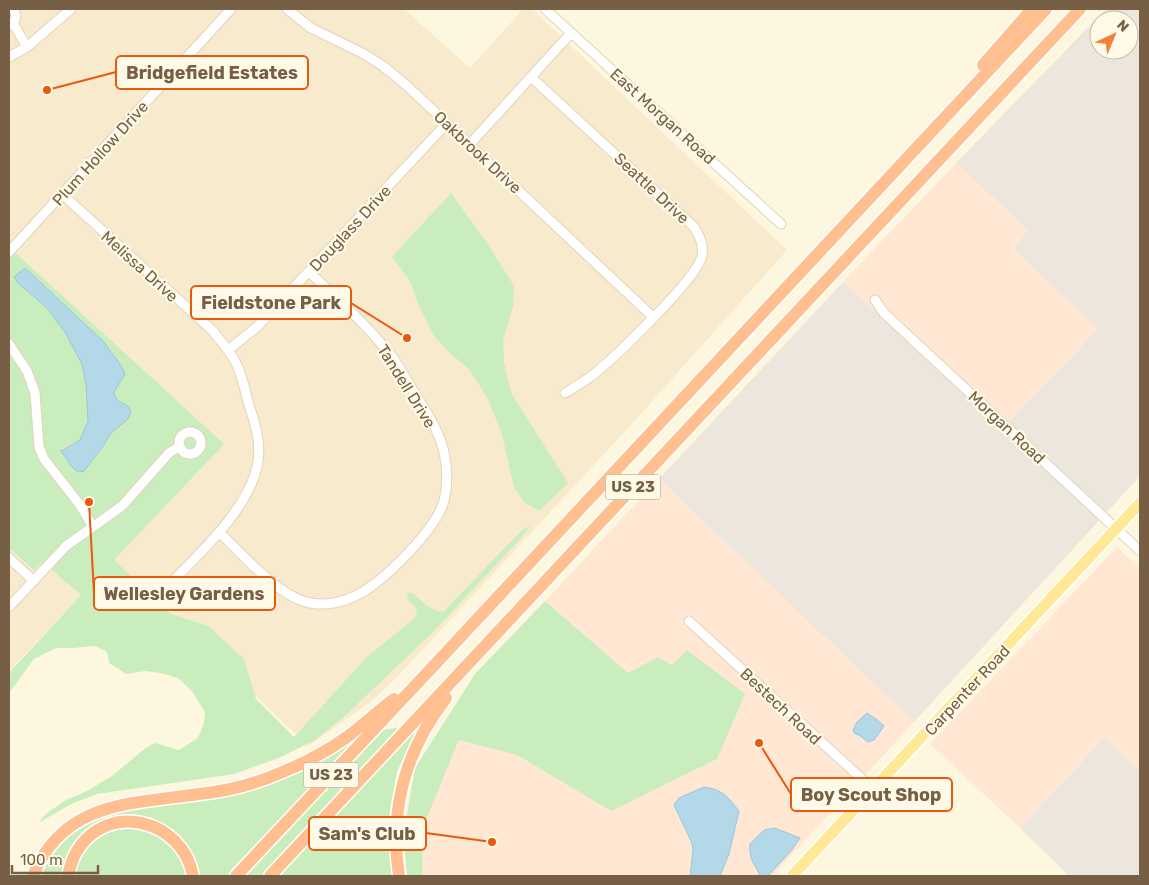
<svg xmlns="http://www.w3.org/2000/svg" width="1149" height="885" viewBox="0 0 1149 885" font-family="Rubik,sans-serif">
  <rect width="100%" height="100%" fill="#fef7e0"/>
  <path fill="#f7eacd" d="M9,9H404L470,68L523,9H532L787,250L630,426L399,675L372,701L308,746L114,560L9,671Z"/>
  <path fill="#ffe7d3" d="M956,163L1028,232L1013,249L1098,329L1002,429L843,282Z
    M659,479L914,722L772,876H422L423,827L459,740L517,755L611,811L672,666L658,657L628,673L545,601Z
    M1117,547L1140,569V771L1105,737L1020,828L930,744Z"/>
  <path fill="#ece6dc" fill-rule="evenodd" d="M1106,9H1140V476L914,722L659,479L843,282L1002,429L1098,329L1013,249L1028,231L956,163ZM1099,20H1129V50H1099Z
    M1105,737L1140,771V876H1069L1020,828Z"/>
  <path fill="#c9edbd" fill-rule="evenodd" d="M451,193L487,243L514,286L513,307L503,340L504,362L511,393L568,483L539,511L525,503L514,487L502,434L487,397L469,369L451,354L435,337L420,308L409,279L392,257Z
    M9,247L224,444L114,560L171,614L208,626L244,659L256,699L294,737L368,656L415,618L417,609L407,599L408,593H413C422,602 430,610 443,612L521,531L531,525L519,540L434,631L348,713L315,740L281,757L234,774L97,794L73,803L38,823L47,813L66,800L87,791L112,776L147,747L155,743L179,750L198,738L204,723L205,712L192,691L178,678L161,673L145,671L126,674L109,663L107,652L95,646L73,648H56L34,659L9,693V673L81,595L43,562L34,570L9,548ZM15,276L104,342C111,354 121,362 124,374L113,392C115,398 117,401 123,403L128,419L110,434L104,445L78,472L64,458L63,448L80,440L88,421L86,385L82,364L65,332L47,308L18,283Z
    M545,601L628,673L658,657L672,665L687,650L745,694L717,759L611,811L517,755L459,740L423,827L422,876H407L403,837L415,768L475,674Z
    M422,723L397,771L387,829L393,876H40L64,837L104,813L246,790L306,769L357,735Z"/>
  <path fill="#b3d9e9" stroke="#98c6dc" d="M25,268L104,342C111,354 121,362 125,374L114,392C115,401 121,402 129,407L131,413L128,419L110,434L104,445L84,471L78,472L72,467L61,451L80,440L88,421L86,385L82,364L65,332L47,308L18,283L14,277Z
    M867,713L876,719L884,726L874,740L868,742L859,735L855,734L853,730L857,722Z
    M704,787C722,789 728,797 739,811L729,854L720,876H690L693,850L692,843L674,805L679,798Z
    M775,828L800,838L791,851L768,876H760C754,861 749,862 750,844L764,830Z"/>
  <g fill="none" stroke-linecap="round" stroke-linejoin="round">
    <defs>
      <path id="minor" d="M287,9L311,28L364,54L383,66L405,84L653,317
        M545,9L781,224
        M13,23L27,47
        M9,25L13,23L16,17L14,9
        M9,57L27,47L71,9
        M531,77L694,227C700,236 704,245 702,256C697,279 615,357 594,374C585,381 575,387 565,393
        M470,144L571,33
        M62,194L213,331C221,342 232,353 237,365C243,378 245,392 249,405C255,423 261,442 258,461C251,510 193,559 160,594
        M9,252L231,9
        M875,300L884,313L1140,551
        M9,344L27,371L35,393L39,447L44,459L80,505L93,527
        M228,350L257,327L447,123
        M179 443a11 11 0 1 1 22 0a11 11 0 1 1-22 0Z
        M219,532C241,553 275,592 303,601C322,608 345,602 361,593C387,578 436,529 444,501C448,484 447,464 443,448C438,430 427,413 417,397C408,383 400,366 389,353C365,323 337,298 309,272
        M9,558L34,581
        M9,607L66,546L122,506L169,453L180,446
        M689,621L874,790"/>
      <path id="major" d="M792,876L1140,503"/>
      <path id="highway" d="M983,65L1032,9
        M33,876C63,801 131,804 199,794C227,791 255,784 280,773C303,764 326,752 347,737C363,725 378,711 394,699
        M68,876C70,868 72,858 77,851C108,800 183,820 193,876
        M236,876L426,674L1046,9
        M270,876L1080,9
        M399,876C389,810 405,751 446,698"/>
    </defs>
    <use href="#minor" stroke="#e3d4bb" stroke-width="11"/>
    <use href="#major" stroke="#fff" stroke-width="14"/>
    <use href="#highway" stroke="#fff" stroke-width="15"/>
    <use href="#minor" stroke="#fff" stroke-width="9"/>
    <use href="#major" stroke="#ffe996" stroke-width="11"/>
    <use href="#highway" stroke="#ffbf90" stroke-width="12"/>
  </g>
  <g text-anchor="middle" stroke-width="4.5" stroke-linejoin="round" paint-order="stroke">
    <g fill="#fffae8" stroke="#a08e76" stroke-width="1">
      <rect x="605.5" y="474.5" width="55" height="25" rx="4"/>
      <rect x="303.5" y="762.5" width="55" height="25" rx="4"/>
    </g>
    <g font-size="15" font-weight="bold" fill="#775f45">
      <text x="633" y="492">US 23</text>
      <text x="331" y="780">US 23</text>
    </g>
    <g font-size="16" fill="#775f45" stroke="#fffae8">
      <text transform="translate(663 116) rotate(42)" y="6">East Morgan Road</text>
      <text transform="translate(478 152) rotate(43)" y="6">Oakbrook Drive</text>
      <text transform="translate(100 153) rotate(-48)" y="6">Plum Hollow Drive</text>
      <text transform="translate(652 188) rotate(43)" y="6">Seattle Drive</text>
      <text transform="translate(350 228) rotate(-47)" y="6">Douglass Drive</text>
      <text transform="translate(140 266) rotate(42)" y="6">Melissa Drive</text>
      <text transform="translate(407 386) rotate(58)" y="6">Tandell Drive</text>
      <text transform="translate(1007 427) rotate(43)" y="6">Morgan Road</text>
      <text transform="translate(967 690) rotate(-47)" y="6">Carpenter Road</text>
      <text transform="translate(781 706) rotate(43)" y="6">Bestech Road</text>
    </g>
  </g>
  <path fill="none" stroke="#e8590c" stroke-width="2" d="M47 90L116 72M407 338L351 303M89 502L94 593M759 743L791 794M492 842L426 833"/>
  <g fill="#e8590c" stroke="#fffae8" stroke-width="2">
    <circle cx="47" cy="90" r="5"/>
    <circle cx="407" cy="338" r="5"/>
    <circle cx="89" cy="502" r="5"/>
    <circle cx="759" cy="743" r="5"/>
    <circle cx="492" cy="842" r="5"/>
  </g>
  <g fill="#fffae8" stroke="#e8590c" stroke-width="2">
    <rect x="116" y="56" width="192" height="33" rx="5"/>
    <rect x="191" y="286" width="160" height="33" rx="5"/>
    <rect x="94" y="577" width="181" height="33" rx="5"/>
    <rect x="791" y="778" width="161" height="33" rx="5"/>
    <rect x="309" y="817" width="117" height="33" rx="5"/>
  </g>
  <g font-size="18" text-anchor="middle" font-weight="bold" fill="#775f45">
    <text x="212" y="79">Bridgefield Estates</text>
    <text x="271" y="309">Fieldstone Park</text>
    <text x="184" y="600">Wellesley Gardens</text>
    <text x="871" y="801">Boy Scout Shop</text>
    <text x="367" y="840">Sam's Club</text>
  </g>
  <rect width="1149" height="885" fill="none" stroke="#775f45" stroke-width="20"/>
  <g transform="translate(1114 35) rotate(44)"><circle r="24" fill="#fffae8" stroke="#c9bca7"/>
  <path d="M0-4L9 19L0 12L-9 19Z" fill="#f48139"/>
  <text y="-8" font-size="14" font-weight="bold" text-anchor="middle" fill="#775f45">N</text>
  </g>
  <path d="M12 865v8h86v-8" fill="none" stroke="#775f45" stroke-width="2.5"/>
  <text x="20" y="865" font-size="15" fill="#775f45" stroke="#fffae8" stroke-width="4" paint-order="stroke">100 m</text>
</svg>
